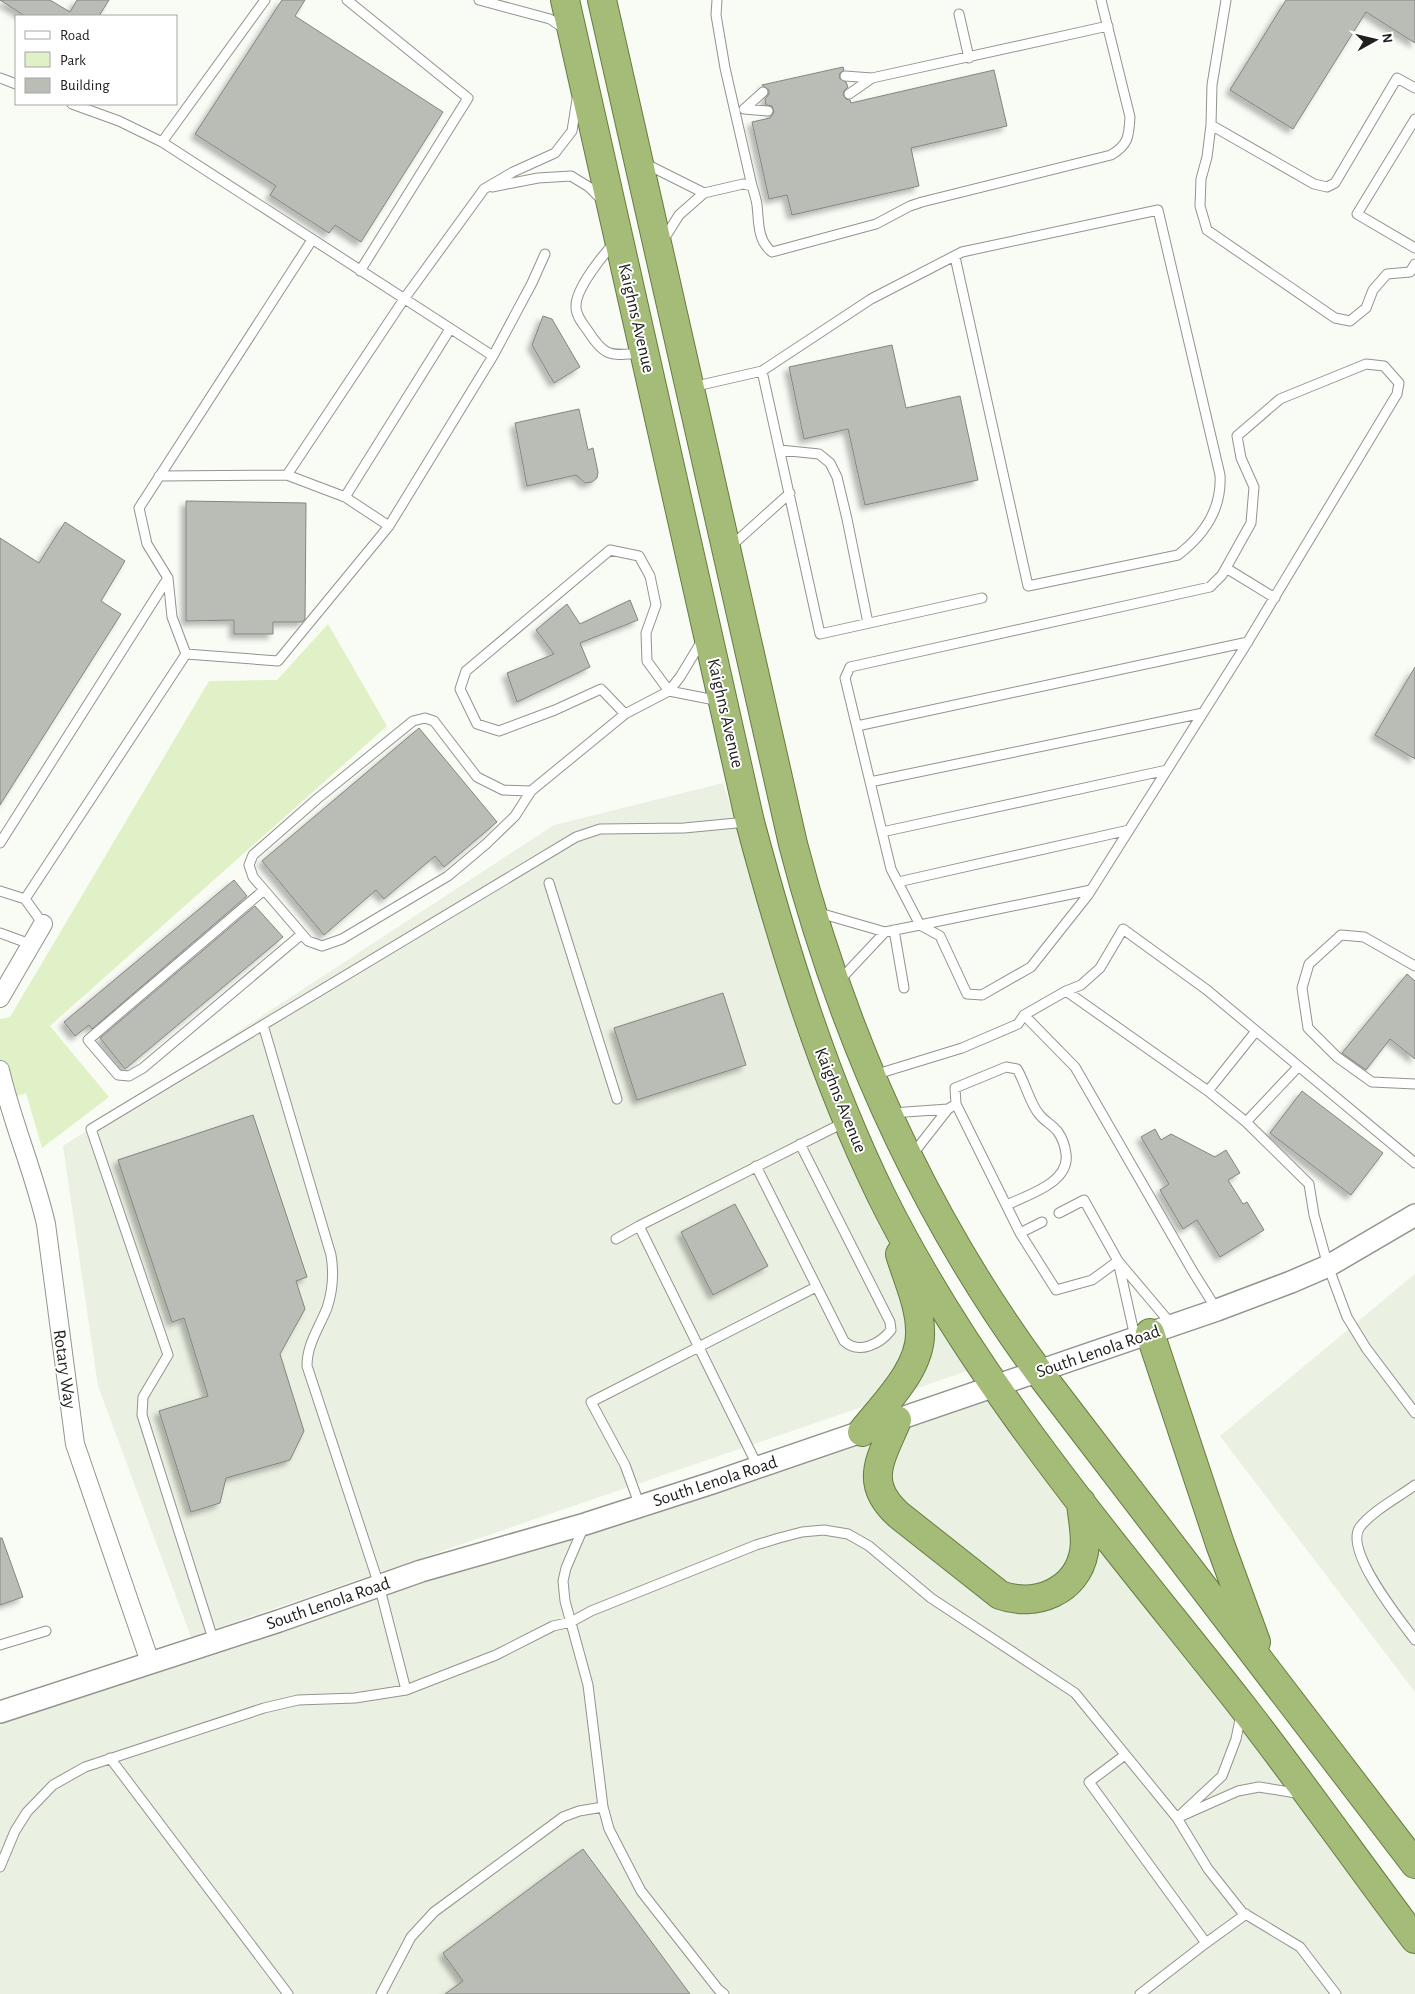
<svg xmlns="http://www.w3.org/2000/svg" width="1415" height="1994" viewBox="0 0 1415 1994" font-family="'Alegreya Sans',sans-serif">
  <defs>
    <filter id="shadow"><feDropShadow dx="-4.5" dy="4.5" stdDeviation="2.5" flood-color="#0004"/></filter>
  </defs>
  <rect width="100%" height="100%" fill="#f9fcf5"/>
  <path fill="#eaf0e2" d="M723,783L802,1026L970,1370L191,1637L98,1386L63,1146L554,825Z
    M1415,1274V1692L1220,1436Z
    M996,1386L1415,1939V1994H0V1711Z"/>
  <path fill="#e1f1c7" d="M328,624L387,726L50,1026L109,1097L42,1148L26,1093L0,1102V1019L10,1017L209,681L277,680Z"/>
  <path fill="#babcb6" stroke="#838680" filter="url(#shadow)" d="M0,0H50L70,12L77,0H109L99,16H25Z
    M282,0H305L295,16L443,112L361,242L335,225L329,233L270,195L276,186L195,134Z
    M1286,0H1415V43L1366,12L1293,129L1230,90Z
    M843,67L844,70L840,73L839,78L846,82L848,87L844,91L843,95L846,99L850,100L851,103L994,70L1007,126L911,148L919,186L792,215L787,195L769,199L752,122L770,118L774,112L772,106L766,105L765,99L769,94V90L762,85Z
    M543,316L552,319L580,367L554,383L532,345Z
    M892,345L906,408L960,396L978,480L865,505L848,429L804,439L789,367Z
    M579,409L588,450L593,448L598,472L597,478L592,482L585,483L576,475L527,486L515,423Z
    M186,501L306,503L305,619L302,622H273V634H234V620L186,621Z
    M65,522L125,561L101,601L121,614L0,805V538L39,563Z
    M630,600L638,620L580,643L590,667L517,702L507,673L554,654L536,630L567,604L580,624Z
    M1415,667V759L1375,735Z
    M419,728L497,822L444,867L435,856L384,899L376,890L324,935L262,861Z
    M234,880L247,896L92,1029L89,1025L75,1036L64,1022Z
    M255,906L283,937L125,1069L100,1038Z
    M1407,974L1415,981V1059L1390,1039L1366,1070L1342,1053Z
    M723,993L746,1065L637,1100L614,1028Z
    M1302,1091L1383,1153L1351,1195L1270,1133Z
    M253,1115L307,1277L296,1281L305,1309L280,1354L304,1431L290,1460L226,1478L220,1503L191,1512L159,1411L208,1396L184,1318L172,1322L118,1160Z
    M1155,1129L1161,1140L1171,1134L1215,1157L1226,1150L1240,1173L1228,1180L1243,1204L1247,1202L1264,1230L1220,1257L1197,1220L1183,1229L1160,1190L1169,1184L1141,1137Z
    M735,1204L768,1266L713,1295L681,1232Z
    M0,1538H2L23,1597L0,1605Z
    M583,1849L690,1994H445L463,1981L443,1953Z"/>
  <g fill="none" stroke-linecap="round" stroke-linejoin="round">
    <defs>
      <path id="service" d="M347,0L468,98L360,271
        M479,0L550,19L565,29
        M717,0L716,15L725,68L752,186
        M1226,0L1212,85L1211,125L1207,157L1201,179L1200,206L1207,230L1335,318L1350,321L1366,308L1373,290L1387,274L1410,272L1415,264
        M959,14L969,58
        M845,76L872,78L849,94
        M0,78L16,84
        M872,78L1108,26
        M763,92L744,109L768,111
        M72,104L119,121L162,142L493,356L389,526L278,661L186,654
        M1415,119L1357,214L1415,248
        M1211,125L1314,184L1327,187L1335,183L1397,78L1415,88
        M162,142L265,0
        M644,163L704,193L679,215L664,239
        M492,187L538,178L571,176L589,187L602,200
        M704,193L743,184L752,186C754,192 756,199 757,205C759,222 757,240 772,252L876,224L910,206L922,202L1111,155C1128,145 1129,137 1130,117L1101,0
        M615,242C603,255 575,289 576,307C576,316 583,324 588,331C606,359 611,355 643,353
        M493,356L532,283L545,254
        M762,371L871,299L962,252L1158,210L1220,475C1222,509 1204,535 1178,555L1028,586L955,257
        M692,387L762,371L820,634L982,598
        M780,450L819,454L830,463L837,477L847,519L868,623
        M287,475L345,497L450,329
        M159,476L287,475L404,299L484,189L513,172L555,153L572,131L577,99
        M345,497L389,526
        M730,547L790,493
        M610,550L639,556L650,576L656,605L646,633L647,661L669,691L625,714L601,689L555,710L499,731L477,724L460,689L466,671Z
        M1226,568L1275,598
        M703,639L680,677L669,691L720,701
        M857,726L1248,642
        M870,782L1203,713
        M531,791L503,790L477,777L434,721L425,718L413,721L317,799L253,855L249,865L253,877L308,941L322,946L342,939L448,876L486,844L515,816L531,791L625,714
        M882,832L1167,770
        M0,843L168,578
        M898,882L1129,830
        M549,883L617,1099
        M264,890L88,1040L118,1075L129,1076L143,1068L302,934
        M0,891L25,899
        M816,912L885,932L920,925L891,869L845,678L850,667L1210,587L1222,575L1251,523L1254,487L1241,458L1237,436L1280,399L1366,364L1384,366L1399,383L1397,394L1244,648L1088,895L1031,967L982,995L967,994L940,936L920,925
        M43,924L25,899L186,654L172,617L168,578L147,544L139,508L312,240
        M920,925L1091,890
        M894,930L904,988
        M0,933L30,944
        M1415,966L1364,937L1341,935L1309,964L1302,988L1308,1028L1337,1057L1372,1082L1415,1084
        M839,981L885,932
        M1066,991L1208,1091L1246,1122L1309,1184L1314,1215L1328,1266L1347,1317L1366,1348L1415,1413
        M1024,1015L1075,1067L1192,1270L1217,1310
        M874,1075L962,1048L1018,1024L1024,1015L1066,991L1081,985L1100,968L1123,929L1207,990L1415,1163
        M1208,1091L1256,1031
        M956,1104L955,1088L1006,1067L1017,1069C1025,1082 1030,1104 1039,1114C1044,1121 1053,1125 1058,1132C1063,1139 1065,1146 1066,1154C1070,1183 1027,1195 1007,1205
        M948,1109L956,1104L1020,1233L1056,1290L1092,1280L1118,1261L1084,1200L1059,1213
        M892,1113L948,1109L912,1155
        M1246,1122L1298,1067
        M756,1166L844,1341C859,1355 880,1344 891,1330L890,1322L800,1144
        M1020,1233L1042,1222
        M616,1239L639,1226
        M1135,1337L1118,1261L1172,1325
        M758,1467L639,1226L845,1122
        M1415,1485C1399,1497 1372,1511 1360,1527C1343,1550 1401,1621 1415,1640
        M640,1506L625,1465L591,1402L816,1287
        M584,1526L566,1568L563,1581L565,1601L588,1685L603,1807L609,1829L641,1891L718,1989L724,1994
        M214,1642L142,1415L143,1397L168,1355L91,1129L263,1025
        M0,1645L46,1631
        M406,1690L379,1585L307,1366C307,1344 319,1328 327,1308C333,1290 334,1273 331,1255L263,1025L576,837L600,829L684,828L747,822
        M1241,1715L1236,1739L1222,1776L1177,1818L1238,1791L1259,1787L1302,1794
        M1125,1755L1089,1782L1206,1943L1140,1994
        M110,1758L288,1994
        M0,1867L15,1831L27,1812L53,1785L85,1767L264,1708L298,1700L355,1698L406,1690L496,1655L553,1626L571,1622L591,1611L756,1545L779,1538L802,1532L824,1530L848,1534L869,1546L931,1598L1075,1693L1177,1818L1208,1869L1242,1912L1300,1947L1336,1994
        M1206,1943L1246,1914
        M381,1994L411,1937L434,1912L563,1817L579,1811L603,1807"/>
      <path id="minor" d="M0,998L43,924
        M0,1070C12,1122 34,1172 46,1224L75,1444L150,1662"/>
      <path id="tertiary" d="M0,1712L279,1621L421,1571L585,1524L712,1483L1217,1310L1291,1282L1328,1266L1415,1215"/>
      <path id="trunk" d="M565,0L750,822C784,949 823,1076 881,1195C974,1383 1113,1542 1242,1706C1301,1782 1357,1862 1415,1939
        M602,0L793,844C842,1033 922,1213 1038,1371L1415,1864
        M1150,1333L1220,1544L1256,1642
        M897,1420C881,1459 862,1483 900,1516L1000,1595C1036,1608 1077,1591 1084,1552C1087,1536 1082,1518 1081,1502
        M862,1432C884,1404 922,1368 920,1331C920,1305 907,1278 900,1254"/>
    </defs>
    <use href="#service" stroke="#92948e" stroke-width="11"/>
    <use href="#minor" stroke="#92948e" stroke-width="20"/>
    <use href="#tertiary" stroke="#92948e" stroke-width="24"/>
    <use href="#trunk" stroke="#687b42" stroke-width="30"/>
    <use href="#service" stroke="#fff" stroke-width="9"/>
    <use href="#minor" stroke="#fff" stroke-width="18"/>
    <use href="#tertiary" stroke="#fff" stroke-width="21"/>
    <use href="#trunk" stroke="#a4bc77" stroke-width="28"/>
  </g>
  <g text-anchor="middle" stroke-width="4" stroke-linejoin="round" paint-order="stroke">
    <g font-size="18" fill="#20211f" stroke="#fff">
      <text transform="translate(637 318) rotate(77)" y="6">Kaighns Avenue</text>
      <text transform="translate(726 713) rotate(77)" y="6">Kaighns Avenue</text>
      <text transform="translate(841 1100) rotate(68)" y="6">Kaighns Avenue</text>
      <text transform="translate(1098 1351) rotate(-19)" y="6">South Lenola Road</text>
      <text transform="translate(65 1369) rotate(82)" y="6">Rotary Way</text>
      <text transform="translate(715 1481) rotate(-18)" y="6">South Lenola Road</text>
      <text transform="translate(328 1603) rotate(-19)" y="6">South Lenola Road</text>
    </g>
  </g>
  <rect x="15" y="15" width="162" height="90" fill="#ffffff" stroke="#a6a6a5"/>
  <rect x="25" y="31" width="25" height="8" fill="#ffffff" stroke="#a6a6a5"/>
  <text x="60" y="40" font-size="15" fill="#20211f">Road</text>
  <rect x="25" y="52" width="25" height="15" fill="#e1f1c7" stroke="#a6a6a5"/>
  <text x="60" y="65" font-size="15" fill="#20211f">Park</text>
  <rect x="25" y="78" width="25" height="15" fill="#babcb6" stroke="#a6a6a5"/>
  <text x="60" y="90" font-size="15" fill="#20211f">Building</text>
  <g transform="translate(1375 40) rotate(82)" stroke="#ffffff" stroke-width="4" paint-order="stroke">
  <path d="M0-4L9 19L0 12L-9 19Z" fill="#20211f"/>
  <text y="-8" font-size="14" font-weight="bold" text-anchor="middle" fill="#20211f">N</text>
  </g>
</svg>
